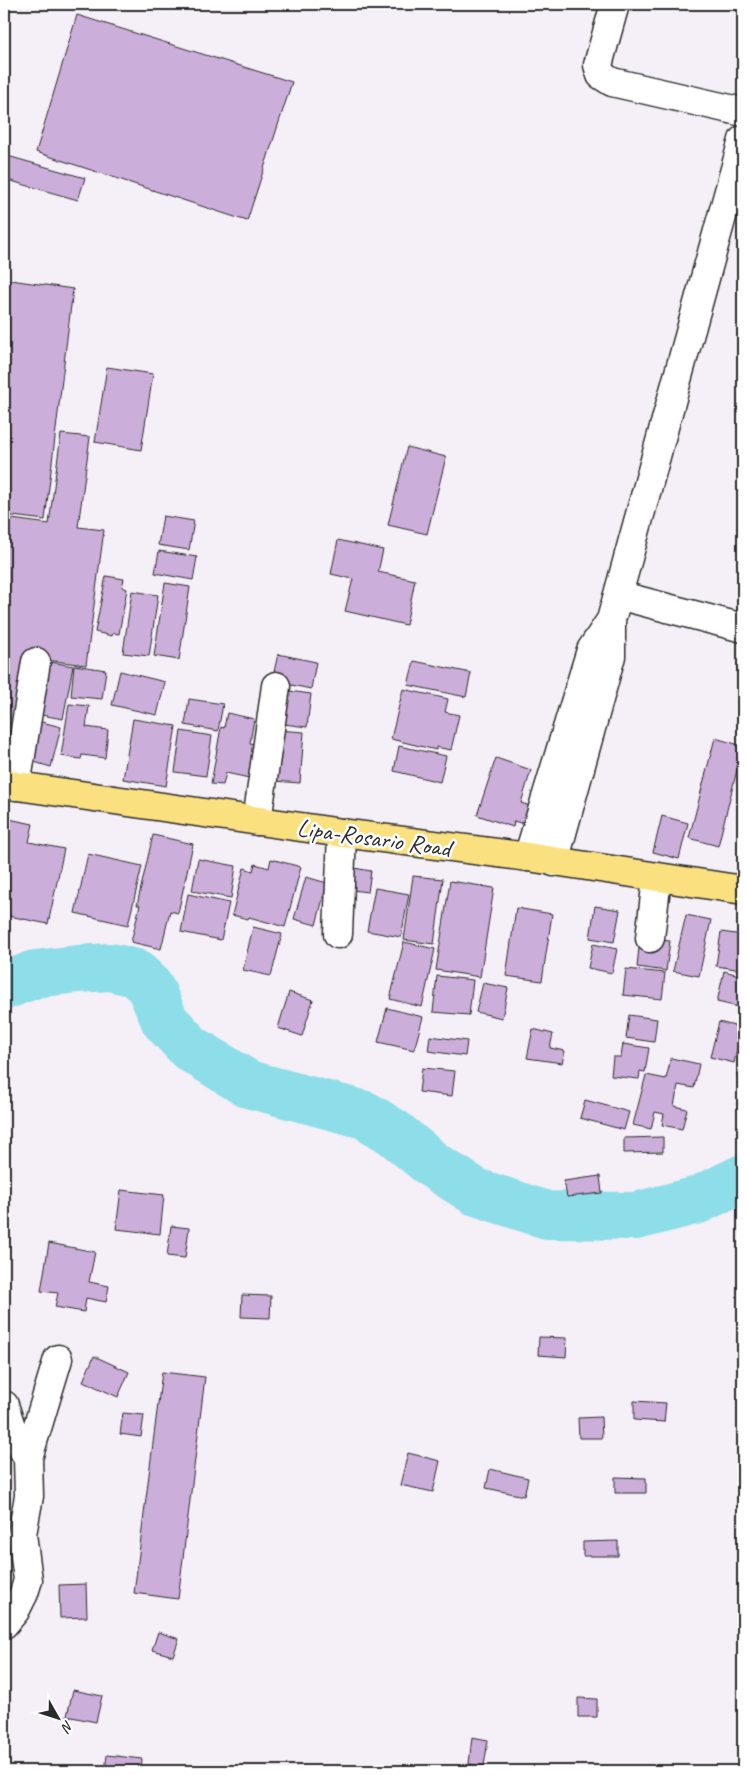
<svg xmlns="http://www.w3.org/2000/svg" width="747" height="1775" viewBox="0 0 747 1775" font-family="Caveat,sans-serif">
  <rect width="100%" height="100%" fill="#f5eff8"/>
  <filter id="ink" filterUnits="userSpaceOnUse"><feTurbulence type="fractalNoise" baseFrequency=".02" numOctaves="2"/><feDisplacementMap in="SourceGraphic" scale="10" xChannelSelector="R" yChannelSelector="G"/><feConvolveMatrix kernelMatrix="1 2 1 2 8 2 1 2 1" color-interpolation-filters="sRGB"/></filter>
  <g filter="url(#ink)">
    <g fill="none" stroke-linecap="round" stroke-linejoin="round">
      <path stroke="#8ddee8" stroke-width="48" d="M4,986L35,974L78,969L110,967L136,973L150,987L165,1021L190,1048L248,1084L365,1115L393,1132L433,1165L476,1192L547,1215L636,1216L698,1200L743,1178"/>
    </g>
    <path fill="#ccaedb" stroke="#2b2b2b" d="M77,15L292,82L247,221L36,152Z
      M4,155L85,178L78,200L4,179Z
      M4,279L73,289L45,520L4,515Z
      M107,367L153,374L141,450L95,442Z
      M61,434L90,437L78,527L104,530L86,665L22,657L11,737L4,736V518L49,524Z
      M407,447L446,457L427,534L388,525Z
      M163,516L194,521L189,550L158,545Z
      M338,540L383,550L378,572L415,580L406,625L345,611L353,579L331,574Z
      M159,551L197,557L193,580L155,573Z
      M106,576L124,579L122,587L127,589L119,634L113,633L112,636L95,632Z
      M165,583L190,587L179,660L154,656Z
      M132,591L158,595L149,656L123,653Z
      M278,654L316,662L311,689L272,681Z
      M40,660L73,666L63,719L31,713Z
      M414,661L471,673L466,697L408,685Z
      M74,665L106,670L102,699L71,696Z
      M120,671L165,682L157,715L112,705Z
      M403,689L448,699L445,712L459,715L451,750L436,747V750L391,739Z
      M281,690L311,694L307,727L276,723Z
      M189,699L223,704L218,731L185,725Z
      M69,704L89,706L86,727L108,730L105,758L82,755L81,759L61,756Z
      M227,713L254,719L250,743L260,745L254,779L226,773L223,785L211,784L221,727L224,728Z
      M133,719L176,726L166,786L123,779Z
      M34,720L61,727L51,767L24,759Z
      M277,730L304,732L300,783L274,781Z
      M181,731L212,736L206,776L175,772Z
      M715,738L743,746L718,846L689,838Z
      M399,746L446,756L440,782L394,771Z
      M496,758L531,770L521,803L533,807L527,825L514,821L513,827L477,815Z
      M662,816L688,823L679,859L653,852Z
      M4,818L33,824L29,842L64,849L48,924L4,915Z
      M153,835L193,844L178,913L170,911L161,949L131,942L140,905H137Z
      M88,854L142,866L128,925L75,913Z
      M198,859L236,866L231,898L192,891Z
      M271,859L301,867L285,927L249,917L248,919L232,915L244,868L253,871L255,864L269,868Z
      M348,867L371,871L368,892L344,889Z
      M413,876L443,879L434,944L404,940Z
      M306,877L327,883L316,925L294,919Z
      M450,881L494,888L480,977L436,970Z
      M375,888L409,894L401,937L367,931Z
      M188,894L229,903L221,940L181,932Z
      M595,906L620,910L614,942L590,938Z
      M516,908L552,914L542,981L506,976Z
      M686,915L711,920L699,976L673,971Z
      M253,927L282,934L271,976L243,970Z
      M721,932L743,935V970L716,966Z
      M640,938L670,941L666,971L637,967Z
      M404,942L435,949L422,1007L390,999Z
      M593,944L617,949L612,973L588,968Z
      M626,969L665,973L662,999L623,995Z
      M724,971L743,976V1008L717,1002Z
      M437,976L473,980L469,1015L433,1012Z
      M483,983L508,988L502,1018L476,1012Z
      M289,992L313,1000L302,1036L278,1028Z
      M387,1008L423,1017L414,1050L378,1042Z
      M629,1015L657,1019L654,1042L626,1038Z
      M719,1022L742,1028L734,1063L710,1057Z
      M533,1029L553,1034L550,1048L565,1051L562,1063L527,1058Z
      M430,1036L467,1041L465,1056L428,1051Z
      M743,1042V1077L737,1076Z
      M623,1044L649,1048L645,1072L640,1071L639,1079L611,1076L613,1057H621Z
      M671,1058L699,1064L694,1088L678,1085L674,1106L687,1109L682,1129L662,1125L664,1114L655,1112L651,1129L633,1125L646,1075L666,1079Z
      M422,1068L455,1071L452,1096L419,1092Z
      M585,1100L629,1112L624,1130L580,1118Z
      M663,1137V1152L624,1153V1138Z
      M600,1176L602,1193L567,1197L564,1181Z
      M121,1190L164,1195L160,1234L116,1229Z
      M171,1226L189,1228L185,1258L167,1256Z
      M49,1243L95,1252L89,1282L109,1286L106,1302L86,1298L84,1312L55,1307L58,1293L41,1291Z
      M242,1295L271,1296L270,1318L241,1317Z
      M539,1337L567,1338L566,1357L538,1355Z
      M94,1356L129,1372L118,1397L83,1381Z
      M162,1372L205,1377L178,1599L134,1593Z
      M634,1401L666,1403L664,1422L634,1420Z
      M123,1413L144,1415L141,1437L120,1434Z
      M601,1417L602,1438H579L578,1418Z
      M408,1453L440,1461L433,1492L400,1485Z
      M490,1469L528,1478L524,1496L486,1488Z
      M615,1477L646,1478V1493H615Z
      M618,1541V1556H583V1542Z
      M86,1584L87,1617L60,1618L59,1585Z
      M158,1632L179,1639L173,1656L152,1650Z
      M73,1690L102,1696L96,1722L67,1716Z
      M578,1698L597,1699V1717H578Z
      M472,1737L488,1740L484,1766L469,1764Z
      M107,1755L142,1759L141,1771H105Z"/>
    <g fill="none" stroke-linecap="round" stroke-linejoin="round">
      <defs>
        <path id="minor" d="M615,4L598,65L601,75L612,82L743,112
          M618,595L743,628
          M16,786L36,662
          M257,821L276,686
          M528,857L591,650L611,620
          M554,862L611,656V620L743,140
          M338,934L342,833
          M650,938L657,878
          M4,1405L13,1433L28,1458
          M4,1624L15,1611L24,1593L28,1580L22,1534L29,1496L28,1458L58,1359"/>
        <path id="major" d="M4,784L342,833L528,857L743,890"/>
      </defs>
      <use href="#minor" stroke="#2b2b2b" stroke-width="31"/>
      <use href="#major" stroke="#2b2b2b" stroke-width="31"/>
      <use href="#minor" stroke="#fff" stroke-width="28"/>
      <use href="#major" stroke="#fbe080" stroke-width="28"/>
    </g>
  </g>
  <g text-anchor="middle" stroke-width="5" stroke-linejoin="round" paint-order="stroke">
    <g font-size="25" fill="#2b2b2b" stroke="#fff">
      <text transform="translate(374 837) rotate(8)" y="9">Lipa-Rosario Road</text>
    </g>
  </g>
  <rect width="747" height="1775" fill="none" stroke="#fff" stroke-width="20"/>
  <rect x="10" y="10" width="727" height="1755" fill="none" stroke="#2b2b2b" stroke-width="2" filter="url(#ink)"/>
  <g transform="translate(58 1718) rotate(129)" stroke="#ffffff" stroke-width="4" paint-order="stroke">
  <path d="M0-4L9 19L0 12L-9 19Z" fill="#2b2b2b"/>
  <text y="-8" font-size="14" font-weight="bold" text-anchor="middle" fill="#2b2b2b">N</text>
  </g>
</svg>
